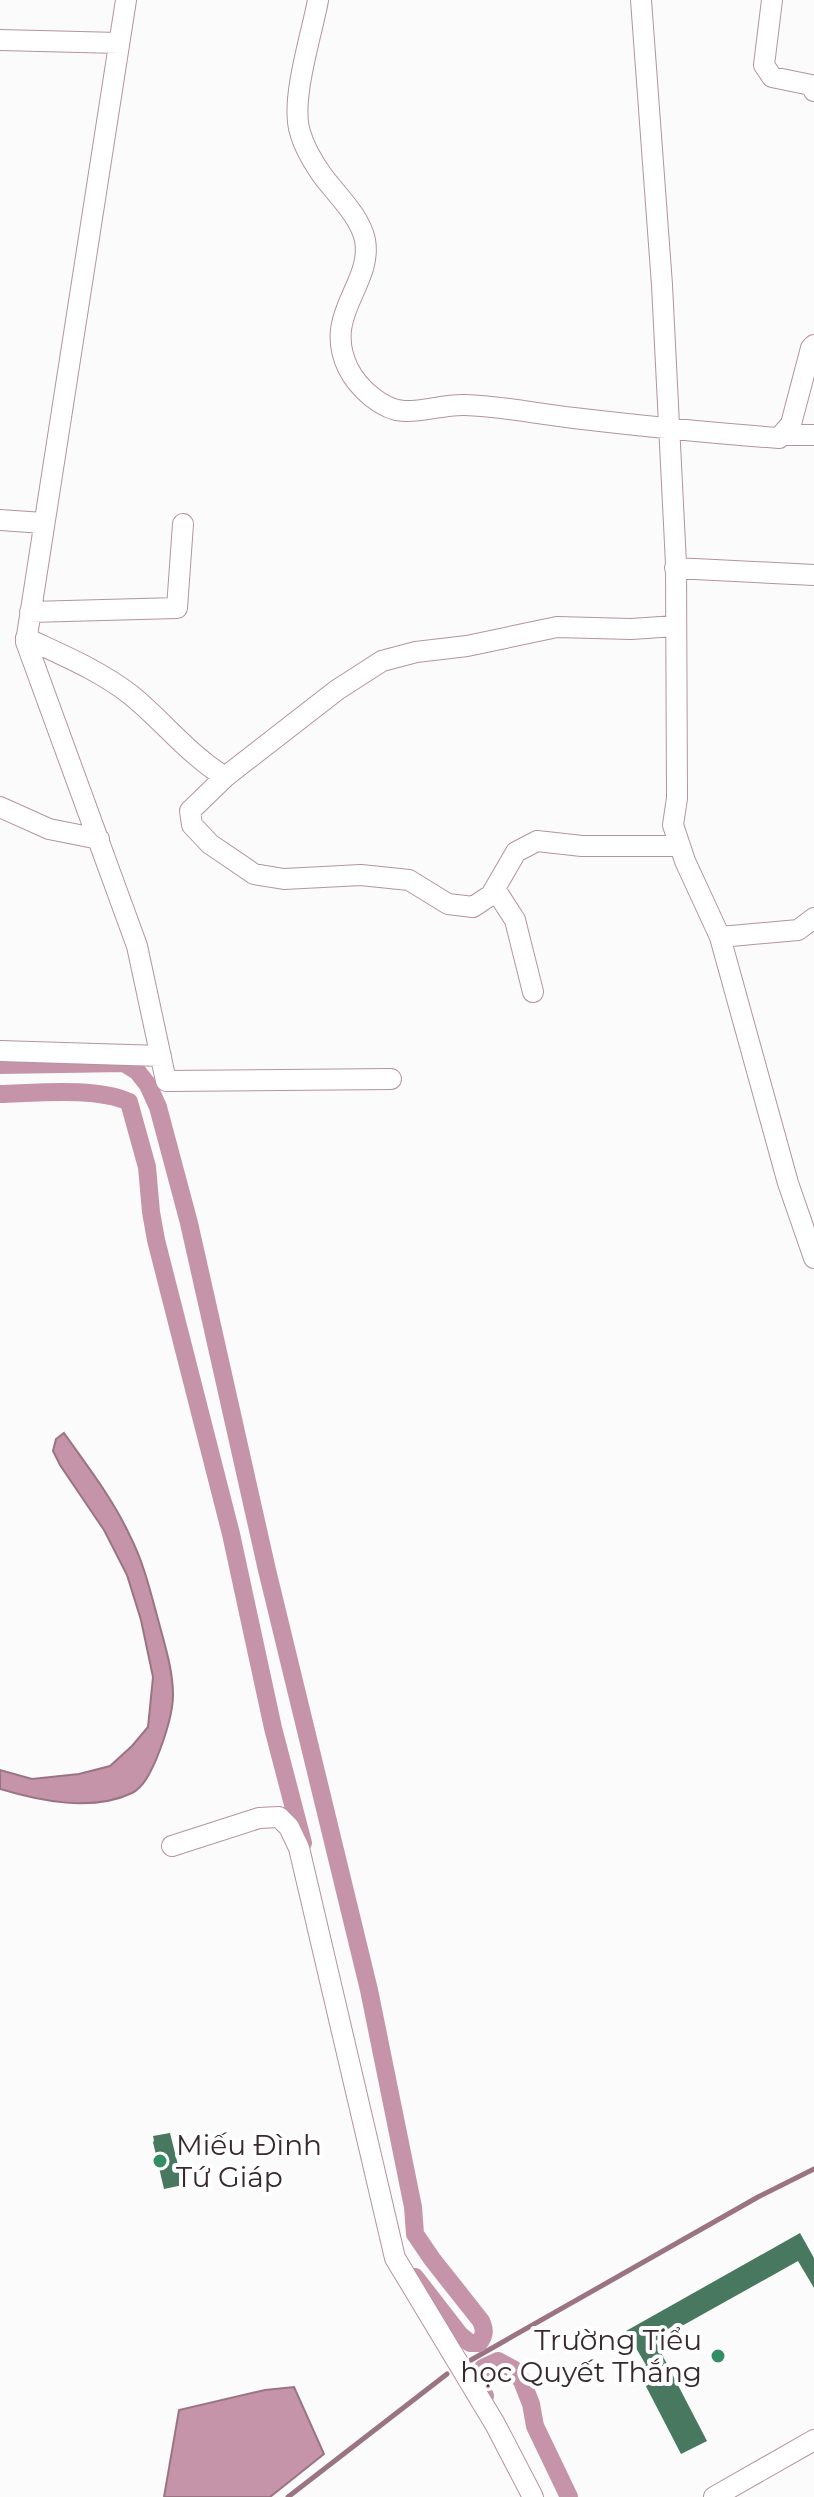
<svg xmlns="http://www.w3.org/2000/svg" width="814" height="2497" viewBox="0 0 814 2497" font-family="Montserrat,sans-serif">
  <rect width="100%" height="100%" fill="#fbfbfb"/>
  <path fill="#c694a9" stroke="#9b7484" stroke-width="2" d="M64,1433C88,1467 113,1499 130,1536C144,1563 151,1594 159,1623C165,1646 173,1670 173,1695C173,1715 164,1740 156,1760C151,1771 144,1787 132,1793C92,1812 40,1801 0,1789V1770L32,1779L79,1774L110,1766L132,1746L148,1727L153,1677L141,1620L127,1575L104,1530L60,1465L53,1451L56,1439Z
    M294,2387L324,2454L270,2497H164L179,2410L265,2390Z"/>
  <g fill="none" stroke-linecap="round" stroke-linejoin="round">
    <path stroke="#9b7484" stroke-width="5" d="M471,2360L758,2197L814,2169
      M288,2497L447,2374"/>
    <path stroke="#c694a9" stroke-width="18" d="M0,1065L124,1063L137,1071L148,1085L158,1107L189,1223L267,1570L369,1990L413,2207L415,2234L432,2259L481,2321C485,2330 485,2335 479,2343H470L460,2335L415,2277
      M0,1094C37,1093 97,1087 129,1102L147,1167L151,1212L156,1240L231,1534L273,1728L303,1843
      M485,2396L476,2379L483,2368L498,2361L513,2369L522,2381L531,2404L535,2426L569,2497"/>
  </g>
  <path fill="#48785f" d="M170,2133L183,2185L164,2189L153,2142L154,2141L153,2136Z
    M800,2233L814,2258V2288L798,2261L655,2341L707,2441L681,2454L637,2369L646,2365L626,2331Z"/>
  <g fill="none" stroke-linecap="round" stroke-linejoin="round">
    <defs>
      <path id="minor" d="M126,0L26,642L137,946L166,1081L391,1079
        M318,0C312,34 290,100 300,132C304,147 313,162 322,175C336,194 360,216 365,240C373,285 322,314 348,368C358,388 382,410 404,411C424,412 445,404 465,405C500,406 538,414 574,418C642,426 710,433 779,438L791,424L811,348L814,345
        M641,0L662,285L676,564L677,798L673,825L685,861L720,937L788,1183L814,1258
        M772,0L764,65L772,77L811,85L814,91
        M0,40L119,43
        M783,435H814
        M0,520L43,523
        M675,568L814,575
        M30,612L177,608L183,524
        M26,638C62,655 99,670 131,695C163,721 189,755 225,777L337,690L382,661L416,652L467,646L557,627L631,629L676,626
        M225,777L190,811L192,825L210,844L254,874L284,879L361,875L409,880L448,904L473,907L491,895L516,852L537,841L582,846H680
        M0,807L49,829L99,839
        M495,889L515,920L533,992
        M720,937L798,930L814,918
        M0,1051L161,1056
        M172,1846L259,1818L279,1817L289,1827L299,1848L395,2258L495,2424L533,2497
        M714,2497L814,2440"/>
    </defs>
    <use href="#minor" stroke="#b692a1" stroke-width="22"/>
    <use href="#minor" stroke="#fff" stroke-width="20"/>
  </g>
  <g fill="#348e64" stroke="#fff" stroke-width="3">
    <circle cx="160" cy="2161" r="8"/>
    <circle cx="718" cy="2356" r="8"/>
  </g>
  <g text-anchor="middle" stroke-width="8" stroke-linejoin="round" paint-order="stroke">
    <g font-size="28" fill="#38292f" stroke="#fff" text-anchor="start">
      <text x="176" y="2155">Miếu Đình<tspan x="176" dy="32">Tứ Giáp</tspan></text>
      <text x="702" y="2350" text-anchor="end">Trường Tiểu<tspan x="702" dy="32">học Quyết Thắng</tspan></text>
    </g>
  </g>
</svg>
